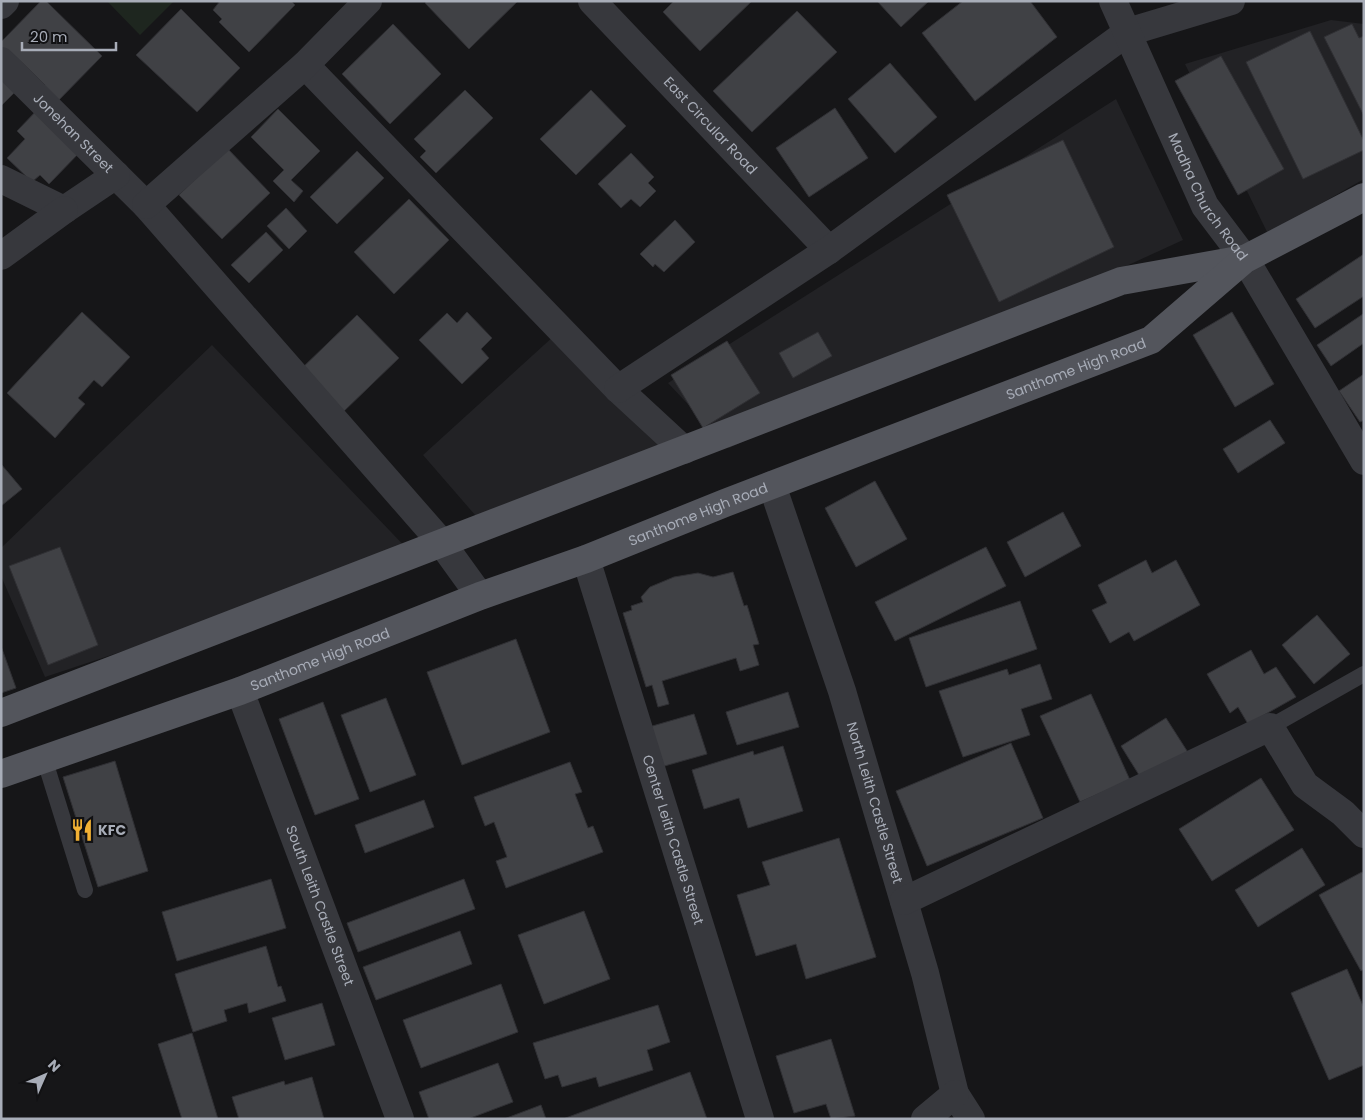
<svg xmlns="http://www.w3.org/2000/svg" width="1365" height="1120" viewBox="0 0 1365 1120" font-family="Poppins,sans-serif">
  <rect width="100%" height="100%" fill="#161618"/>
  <path fill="#222225" d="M1331,20L1364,24V179L1268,234L1185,64Z
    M1116,99L1183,240L729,448L668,383Z
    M555,335L660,446L482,523L423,455Z
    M212,345L413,555L45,677L1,576V548Z"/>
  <path fill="#1e261f" d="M107,1H174L140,35Z"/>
  <path fill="#404145" stroke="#303034" d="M41,1H46L102,56L54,105L40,90L45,85L14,55L11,59L1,49V42Z
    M220,1H291L295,5L249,52L219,22L222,19L213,10Z
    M427,1H518L469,49L425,3Z
    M674,1H752L700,51L663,12Z
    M877,1H929L901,27Z
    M963,1H1030L1057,37L975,101L922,33Z
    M181,9L240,68L197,112L136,55Z
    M797,11L837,52L752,132L713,91Z
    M393,24L441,74L390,124L342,74Z
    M1352,24L1359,38L1364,36V116L1324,37Z
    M1310,31L1364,141V150L1303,179L1246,62Z
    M1221,56L1284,169L1238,195L1175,81Z
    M890,63L937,117L895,153L848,99Z
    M1,74L17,90L1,106Z
    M465,90L493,118L436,173L420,157L426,151L414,139Z
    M591,90L626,126L576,175L540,139Z
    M39,108L82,150L49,184L40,175L32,182L7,158L25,139L17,131Z
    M835,108L868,158L809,197L776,148Z
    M278,109L320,151L291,180L303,191L294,202L273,181L284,170L251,137Z
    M1063,140L1114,247L999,302L947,195Z
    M227,148L270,193L222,239L179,195Z
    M357,151L384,178L337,224L310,197Z
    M631,153L654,177L648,183L656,191L640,207L631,199L621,208L598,184Z
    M409,199L449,240L394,294L354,252Z
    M286,208L307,231L289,249L267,226Z
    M675,220L695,242L664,272L655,264L653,267L640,254Z
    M266,232L283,250L249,283L231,265Z
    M1364,254V296L1315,328L1296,299Z
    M82,312L130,357L102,387L94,380L78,398L85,404L55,438L7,393Z
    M467,312L492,338L481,349L489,358L462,384L419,340L447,313L457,323Z
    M1232,312L1274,384L1235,407L1193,335Z
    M1363,314L1364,343L1331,366L1317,345Z
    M357,315L399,358L341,414L299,371Z
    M818,332L832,356L793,378L779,353Z
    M727,341L760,393L703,428L671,375Z
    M1364,374V420L1360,422L1339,391Z
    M1270,420L1285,443L1238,473L1223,449Z
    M1,464L22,489L1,506Z
    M875,481L907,539L856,567L825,508Z
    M1063,512L1081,546L1025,577L1007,542Z
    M60,547L98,645L48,665L9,566Z
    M986,547L1006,586L895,641L875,602Z
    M1146,560L1152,573L1176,560L1200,605L1134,641L1129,632L1110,643L1092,610L1107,603L1098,585Z
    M733,572L744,606L747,605L759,644L753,645L759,665L740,671L736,658L662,681L669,704L658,707L652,685L646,687L623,613L632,610L631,606L643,602L641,597L650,587L674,577L698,573L713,577Z
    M1020,601L1037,649L926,687L909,638Z
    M1317,615L1350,654L1314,684L1282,645Z
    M516,639L550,732L462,765L427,672Z
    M1,646L16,688L1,693Z
    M1251,650L1264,674L1276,667L1296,697L1248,724L1238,707L1230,713L1207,674Z
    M1040,664L1052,699L1021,709L1030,735L963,757L939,691L1007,669L1009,675Z
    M788,692L799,727L737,745L726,712Z
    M1091,694L1130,780L1080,802L1040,716Z
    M386,698L416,775L370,792L341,715Z
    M323,702L359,799L315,815L279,719Z
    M694,714L707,754L661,767L649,727Z
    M1166,718L1189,754L1144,783L1121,746Z
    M1011,743L1043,818L927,866L896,791Z
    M783,746L803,811L748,828L739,798L704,809L692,770L753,751L754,755Z
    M115,761L148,871L98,887L63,777Z
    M570,762L582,792L575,794L588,828L593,826L603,852L506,888L496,861L507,857L494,822L485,826L474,797Z
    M1261,778L1294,830L1212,881L1179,829Z
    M424,800L434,827L365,853L355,825Z
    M839,838L876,957L806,979L796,944L756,956L737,895L770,885L762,862Z
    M1302,848L1325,885L1258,927L1235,890Z
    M1362,872L1364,875V969L1361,971L1319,895Z
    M271,879L286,928L177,961L162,912Z
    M464,879L475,909L358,952L347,923Z
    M584,911L610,979L544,1004L518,935Z
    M460,931L472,964L376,1000L363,967Z
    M266,946L278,987L281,986L286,1001L249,1013L247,1003L224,1010L227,1021L193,1032L175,974Z
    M1347,969L1364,1008V1065L1329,1080L1291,993Z
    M501,984L518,1032L421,1068L403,1020Z
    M322,1003L335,1045L285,1060L272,1018Z
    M658,1005L670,1042L647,1050L653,1070L599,1087L596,1077L562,1087L558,1075L545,1079L533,1043Z
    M192,1033L218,1119H182L158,1044Z
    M831,1039L855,1116L831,1119L826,1104L794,1113L776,1056Z
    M498,1063L513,1102L468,1119H429L419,1092Z
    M690,1072L707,1119H563Z
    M312,1077L324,1119H239L232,1097L284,1081L285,1085Z
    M541,1105L546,1119H504Z"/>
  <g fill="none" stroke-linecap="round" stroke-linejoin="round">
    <path stroke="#37383d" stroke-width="16" d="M1270,727L1364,674
      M44,758L85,890"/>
    <g stroke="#37383d" stroke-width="28">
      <path id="s1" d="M592,1L829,250"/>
      <path d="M1,5L5,1"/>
      <path id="s2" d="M1,61L146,205L441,542L480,596"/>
      <path d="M305,65L618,389L684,450"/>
      <path d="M1,179L64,210L116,175"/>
      <path d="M146,205L305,65L368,1"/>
      <path d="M1,256L64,210"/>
      <path d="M1245,259L1364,461"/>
      <path d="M618,389L829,250L1128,32L1231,1"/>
      <path id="s3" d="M772,485L842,691L925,973L955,1094L971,1119"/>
      <path id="s4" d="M586,559L760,1119"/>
      <path id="s5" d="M240,691L400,1119"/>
      <path d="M904,901L1270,727L1305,785L1343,813L1364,834"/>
      <path d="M925,1119L955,1094"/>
    </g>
    <path stroke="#37383d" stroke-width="28" id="s6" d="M1113,1L1205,206L1245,259"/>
    <g stroke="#53555c" stroke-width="28">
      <path d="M1,713L1121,281L1244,259"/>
      <path id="s7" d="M1,774L240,691L480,596L586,559L725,503L1151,340L1245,259L1364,197"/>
    </g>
  </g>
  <defs>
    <symbol id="restaurant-bare" viewBox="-9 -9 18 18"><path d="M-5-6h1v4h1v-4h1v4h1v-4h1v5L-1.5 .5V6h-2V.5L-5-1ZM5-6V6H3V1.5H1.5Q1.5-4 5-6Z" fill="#f2b134" stroke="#111113" stroke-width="2.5" paint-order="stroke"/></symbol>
  </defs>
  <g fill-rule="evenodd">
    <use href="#restaurant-bare" x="66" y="814" width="32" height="32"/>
  </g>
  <g text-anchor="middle" stroke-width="4.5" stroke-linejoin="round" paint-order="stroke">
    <g font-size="14" fill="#a8adb8" stroke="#111113">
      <text dy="5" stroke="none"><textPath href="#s1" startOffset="172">East Circular Road</textPath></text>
      <text dy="5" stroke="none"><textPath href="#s2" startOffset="102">Jonehan Street</textPath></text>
      <text dy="5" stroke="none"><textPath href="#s6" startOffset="218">Madha Church Road</textPath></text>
      <text dy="5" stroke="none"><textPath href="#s7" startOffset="1149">Santhome High Road</textPath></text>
      <text dy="5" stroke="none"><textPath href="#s7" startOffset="744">Santhome High Road</textPath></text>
      <text dy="5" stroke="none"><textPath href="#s7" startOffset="339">Santhome High Road</textPath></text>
      <text dy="5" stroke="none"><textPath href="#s3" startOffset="334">North Leith Castle Street</textPath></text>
      <text dy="5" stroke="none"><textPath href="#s4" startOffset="294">Center Leith Castle Street</textPath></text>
      <text dy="5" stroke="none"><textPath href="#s5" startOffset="229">South Leith Castle Street</textPath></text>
    </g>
    <g font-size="14" font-weight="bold" fill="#a8adb8" stroke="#111113" text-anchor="start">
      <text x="98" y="835">KFC</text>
    </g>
  </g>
  <rect width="1365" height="1120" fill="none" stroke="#a8adb8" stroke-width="5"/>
  <g transform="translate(45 1075) rotate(45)" stroke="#111113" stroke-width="4" paint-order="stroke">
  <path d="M0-4L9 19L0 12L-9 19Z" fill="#a8adb8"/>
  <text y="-8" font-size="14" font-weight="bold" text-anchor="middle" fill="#a8adb8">N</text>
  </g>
  <path d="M22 42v8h94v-8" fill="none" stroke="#a8adb8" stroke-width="2.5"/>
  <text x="30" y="42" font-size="15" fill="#a8adb8" stroke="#111113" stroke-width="4" paint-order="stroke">20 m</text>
</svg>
